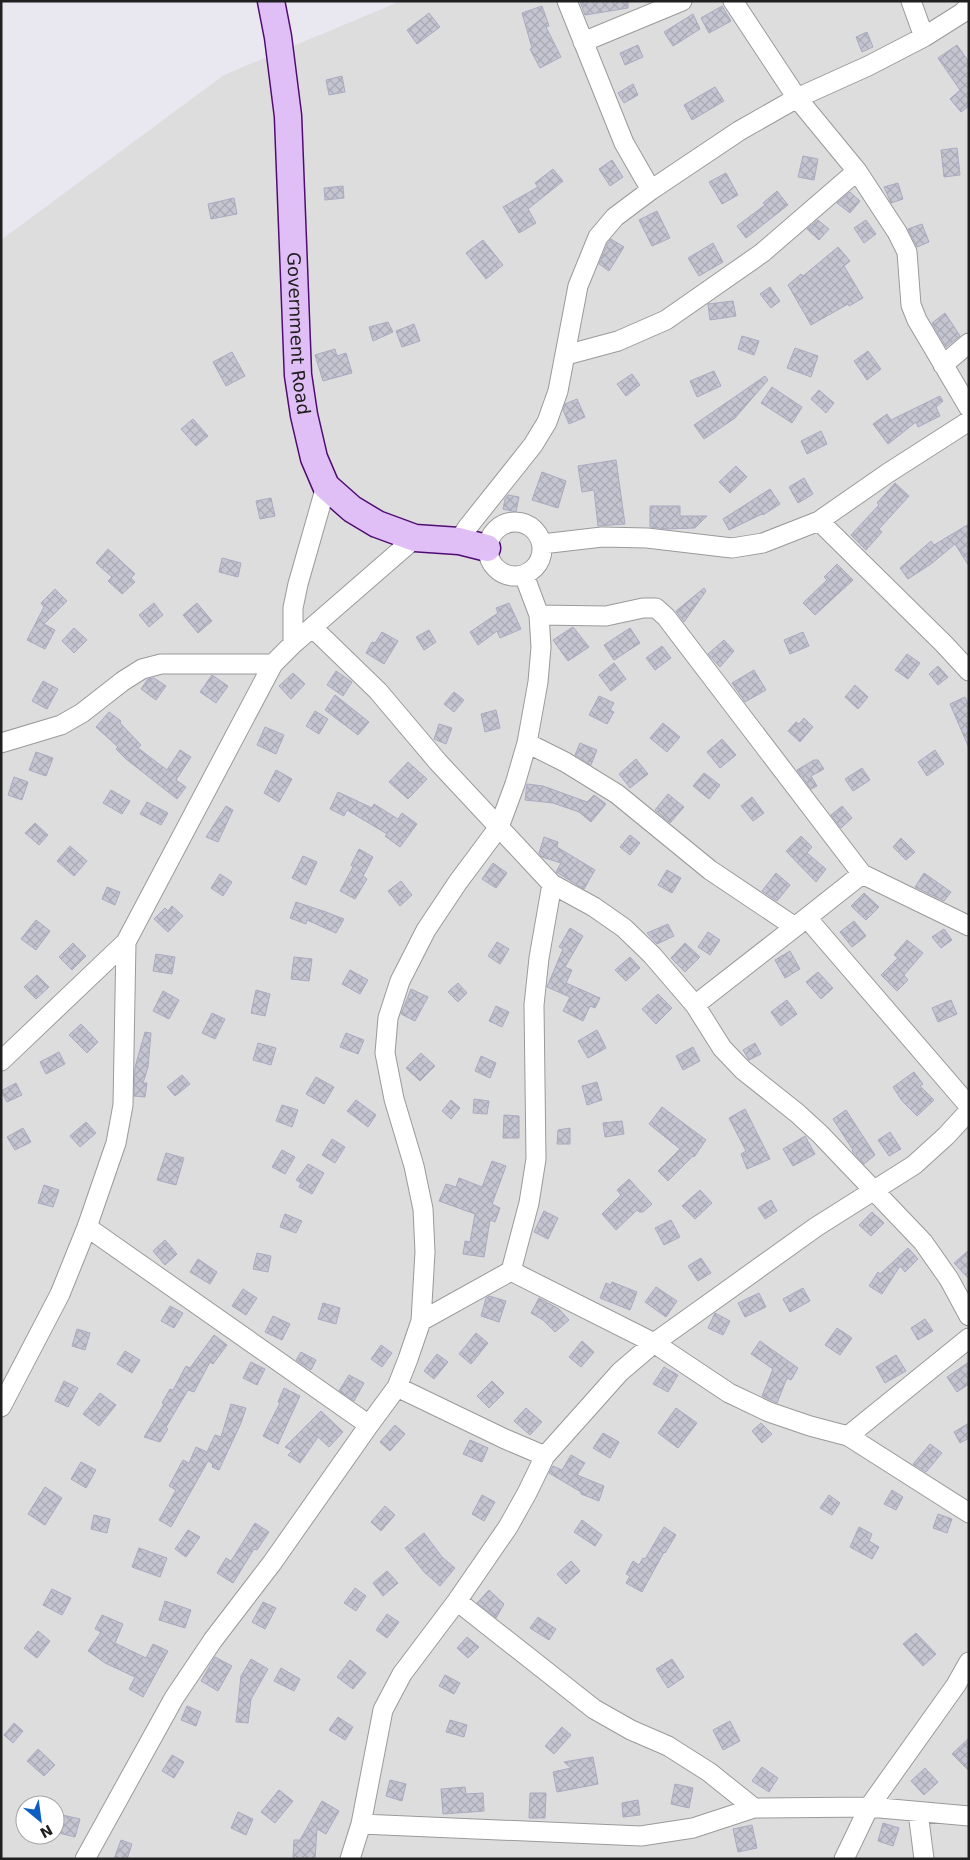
<svg xmlns="http://www.w3.org/2000/svg" width="970" height="1860" viewBox="0 0 970 1860" font-family="'DejaVu Sans',sans-serif">
  <defs>
    <pattern id="building-cross-hatch" width="8" height="8" patternUnits="userSpaceOnUse" patternTransform="scale(1.25)"><rect width="8" height="8" fill="#c5c5d2"/><path d="M0 0l8 8M0 8l8-8" fill="none" stroke="#a9a9b4"/></pattern>
  </defs>
  <rect width="100%" height="100%" fill="#e9e7f0"/>
  <path fill="#ddddde" fill-rule="evenodd" d="M401,1H969V1859H1V240L224,75ZM25,1805H55V1835H25Z"/>
  <path fill="url(#building-cross-hatch)" stroke="#aaaac1" d="M580,1H628V8L585,15Z
    M542,6L549,26L546,27L561,57L540,68L530,49L532,48L522,13Z
    M722,6L731,21L709,33L701,18Z
    M429,13L440,27L417,44L407,30Z
    M693,14L700,29L673,46L664,32Z
    M867,32L873,47L862,52L856,37Z
    M638,45L643,57L625,65L620,53Z
    M957,45L969,62V106L961,112L950,99L960,90L938,58Z
    M342,76L345,92L329,95L326,80Z
    M633,84L638,95L624,103L618,93Z
    M715,87L724,101L692,120L684,105Z
    M957,148L960,175L944,177L941,150Z
    M803,156L818,159L814,180L798,177Z
    M612,160L623,177L610,186L599,169Z
    M553,169L563,181L528,209L536,223L519,233L503,207L538,187L535,183Z
    M726,173L738,195L722,204L709,182Z
    M898,183L903,199L891,203L884,187Z
    M343,186L344,198L325,200L324,188Z
    M777,191L788,205L746,238L737,226L765,205L763,203Z
    M850,192L860,201L850,213L837,203Z
    M234,198L237,214L211,219L208,204Z
    M657,211L670,238L652,246L639,220Z
    M818,220L829,229L819,240L807,229Z
    M866,220L876,234L864,243L854,228Z
    M922,224L929,242L917,247L908,229Z
    M611,239L624,247L609,271L599,264L608,243Z
    M483,240L503,265L486,279L466,253Z
    M713,243L723,262L699,276L688,258Z
    M838,247L850,261L844,266L863,298L849,306L848,304L811,325L788,285L801,274L803,276Z
    M770,287L780,301L771,308L760,294Z
    M733,301L736,316L710,320L708,304Z
    M945,313L960,336L946,347L932,323Z
    M388,322L393,332L373,341L369,327Z
    M414,324L420,341L402,347L396,331Z
    M742,336L759,341L754,355L738,349Z
    M795,348L818,356L811,377L787,368Z
    M335,349L337,356L346,353L352,373L323,381L315,355Z
    M868,351L881,369L867,380L854,361Z
    M232,352L245,376L226,386L213,362Z
    M714,371L721,386L697,397L690,381Z
    M632,374L640,385L626,396L617,384Z
    M765,376L768,380L735,418L704,439L694,425Z
    M772,387L802,407L792,423L761,403Z
    M819,390L834,403L826,413L811,399Z
    M940,396L943,401L936,407L940,416L918,427L916,422L888,444L873,424L887,414L891,420Z
    M577,399L585,417L569,424L563,410L565,404Z
    M193,419L208,436L196,446L181,429Z
    M821,431L827,444L807,454L801,441Z
    M616,460L625,524L598,526L594,490L582,492L578,466Z
    M736,466L747,477L730,493L719,482Z
    M542,472L566,481L558,508L532,500Z
    M804,478L813,494L798,503L789,487Z
    M895,483L909,496L879,529L882,532L866,550L851,535L879,505L877,503Z
    M770,489L780,504L763,515L762,514L729,530L723,519Z
    M508,495L519,497L516,512L503,509L505,499Z
    M271,498L275,516L260,519L256,501Z
    M650,506H680V516H707L695,528L666,529L650,527Z
    M969,524V566L955,544L931,564L908,579L900,568L931,541L934,545Z
    M108,549L135,574L131,578L135,582L122,594L108,581L112,577L96,563Z
    M222,558L241,563L238,577L219,572Z
    M837,564L853,580L815,615L803,603L827,580L824,577Z
    M704,588L706,591L684,622L676,611Z
    M55,589L67,601L44,624L55,630L45,649L27,640L44,607L41,603Z
    M154,603L163,615L149,627L139,615Z
    M197,603L212,621L198,633L183,615Z
    M509,603L521,629L500,638L497,631L478,645L470,632L498,613L496,608Z
    M573,627L589,647L568,661L553,640Z
    M74,628L87,640L74,653L62,641Z
    M630,628L640,643L614,660L604,645Z
    M429,630L436,642L424,650L416,637Z
    M382,632L398,641L384,664L366,653L372,642L375,643Z
    M803,632L809,646L790,654L784,640Z
    M724,640L734,651L720,667L708,654Z
    M662,646L671,658L655,670L646,658Z
    M907,654L920,663L908,679L895,670Z
    M614,663L626,679L611,691L599,675Z
    M938,666L948,677L938,685L929,674Z
    M754,670L766,690L745,702L732,683Z
    M336,671L352,682L343,696L327,685Z
    M293,673L305,684L291,699L279,686Z
    M212,675L228,686L216,703L200,692Z
    M154,678L166,686L156,700L141,689L148,679Z
    M43,681L58,689L47,709L32,701Z
    M855,685L868,697L858,709L845,697Z
    M454,692L464,700L454,712L444,704Z
    M335,695L369,722L358,735L325,710Z
    M599,696L614,703L610,710L614,712L607,724L589,715Z
    M965,697L969,706V748L950,704Z
    M496,710L500,728L485,732L481,714Z
    M315,711L328,719L319,734L306,726Z
    M109,712L121,721L120,723L141,745L138,748L167,770L180,750L191,757L176,780L186,787L177,799L126,759L116,749L118,747L96,727Z
    M804,718L813,727L800,742L788,731L796,722L799,724Z
    M663,723L680,737L667,752L650,738Z
    M439,724L452,728L446,744L434,739Z
    M265,727L284,735L276,754L257,745Z
    M722,739L736,755L720,768L707,752Z
    M580,743L597,750L591,765L575,755Z
    M935,750L944,764L927,776L918,762Z
    M36,752L53,758L46,776L29,770Z
    M636,759L648,774L630,788L619,774Z
    M814,760H818L824,769L811,776L817,786L811,789L797,770Z
    M408,762L427,779L408,799L389,782Z
    M862,768L870,780L853,791L845,779Z
    M276,770L292,779L279,802L264,793Z
    M704,773L720,785L709,799L693,786Z
    M14,777L28,782L22,800L8,795Z
    M527,784L543,786L587,802L594,795L606,804L591,822L579,812L553,803L525,800Z
    M111,790L130,801L122,814L103,803Z
    M338,792L372,808L374,804L398,819L402,813L417,824L400,847L385,836L387,834L347,810L344,816L330,809Z
    M668,794L684,807L670,823L655,810Z
    M752,797L764,813L753,821L741,806Z
    M147,802L168,813L161,825L140,814Z
    M226,806L233,810L218,842L206,837Z
    M842,806L852,818L841,828L831,815Z
    M35,823L48,835L39,845L25,833Z
    M630,835L640,843L630,855L620,847Z
    M801,836L812,847L807,853L826,869L816,882L786,851Z
    M544,837L558,842L557,847L595,870L584,889L556,872L561,863L542,857L539,853Z
    M901,838L915,852L906,860L893,847Z
    M70,846L87,861L74,876L57,861Z
    M359,849L373,857L363,876L367,879L355,899L340,891L353,867L351,865Z
    M303,856L317,862L306,885L292,878Z
    M493,863L507,873L496,888L482,879Z
    M667,870L681,878L672,893L658,885Z
    M776,873L790,885L777,901L762,891Z
    M924,873L951,892L944,901L915,887Z
    M220,874L232,882L223,896L211,888Z
    M401,881L412,895L400,906L388,891Z
    M107,887L120,892L115,905L102,899Z
    M864,893L879,907L866,920L851,906Z
    M296,902L326,912L344,919L336,933L307,920L306,924L290,918Z
    M172,906L183,916L168,932L154,919L165,908L168,911Z
    M36,920L50,931L36,950L21,939Z
    M854,921L866,936L852,947L840,932Z
    M668,924L674,936L657,944L647,933Z
    M570,928L583,936L565,967L572,970L566,983L600,998L595,1008L590,1006L583,1021L563,1011L570,997L547,987L563,949L559,947Z
    M944,929L952,940L941,948L932,937Z
    M708,932L720,940L710,955L698,947Z
    M907,940L923,953L904,975L908,980L897,991L881,975L898,958L894,955Z
    M497,942L509,949L500,964L488,956Z
    M73,943L86,956L72,970L59,957Z
    M685,943L700,957L685,972L671,958Z
    M790,951L800,969L785,978L775,960Z
    M156,954L175,957L172,974L153,971Z
    M294,957L312,959L309,981L291,979Z
    M630,957L640,968L626,981L615,970Z
    M350,970L368,980L360,994L342,984Z
    M818,972L833,988L821,999L806,982Z
    M37,975L49,987L36,999L24,987Z
    M458,983L467,993L458,1002L448,992Z
    M411,989L428,997L415,1021L401,1014Z
    M256,990L270,994L265,1016L251,1013Z
    M163,991L179,1000L169,1019L153,1011Z
    M658,994L672,1008L656,1024L642,1009Z
    M787,1000L797,1014L781,1026L771,1012Z
    M951,1000L957,1014L938,1022L932,1008Z
    M496,1006L509,1012L502,1027L489,1021Z
    M212,1013L225,1019L215,1039L202,1033Z
    M81,1024L98,1042L87,1053L69,1035Z
    M597,1030L606,1048L588,1058L578,1041Z
    M145,1032L151,1033L148,1067L143,1083H147L145,1097L134,1096L135,1067Z
    M346,1033L364,1040L358,1054L340,1047Z
    M258,1043L276,1048L271,1065L253,1060Z
    M755,1043L761,1054L749,1060L743,1050Z
    M693,1047L700,1061L683,1070L676,1056Z
    M59,1052L65,1064L46,1074L40,1062Z
    M421,1053L435,1066L420,1081L406,1068Z
    M481,1056L496,1063L490,1078L475,1071Z
    M914,1072L923,1084L920,1086L934,1100L917,1116L902,1101L893,1087Z
    M182,1075L190,1084L175,1096L167,1087Z
    M316,1077L334,1087L324,1104L306,1094Z
    M597,1082L602,1100L587,1105L582,1086Z
    M16,1083L22,1095L7,1102L1,1091Z
    M474,1099L489,1101L487,1114L473,1113Z
    M356,1100L376,1115L368,1127L347,1111Z
    M451,1100L460,1108L451,1119L442,1111Z
    M282,1105L298,1110L292,1127L276,1121Z
    M662,1107L706,1140L694,1157L693,1156L668,1181L658,1171L680,1149L649,1124Z
    M745,1109L770,1159L747,1169L741,1154L746,1151L729,1118Z
    M846,1110L875,1155L864,1164L852,1151L853,1150L833,1119Z
    M504,1115L519,1116V1138H503Z
    M622,1121L624,1134L605,1137L603,1123Z
    M86,1122L96,1133L80,1147L70,1136Z
    M23,1128L31,1142L15,1150L7,1137Z
    M570,1128V1144H557L558,1130Z
    M890,1132L901,1149L889,1156L878,1140Z
    M805,1136L815,1154L793,1166L783,1149Z
    M332,1139L345,1147L335,1163L322,1155Z
    M282,1150L295,1157L285,1174L272,1167Z
    M166,1153L184,1158L176,1185L157,1180Z
    M492,1161L506,1166L492,1204L500,1208L495,1222L490,1220L484,1257L463,1254L465,1241L470,1242L475,1214L439,1201L446,1184L456,1187L459,1178L482,1187Z
    M308,1164L324,1173L312,1194L299,1187L301,1183L296,1180Z
    M629,1179L652,1204L643,1212H639L637,1210L616,1230L602,1214L621,1195L617,1190Z
    M44,1185L59,1190L53,1207L38,1203Z
    M700,1190L712,1203L695,1219L682,1206Z
    M771,1200L777,1211L765,1219L758,1208Z
    M544,1211L558,1218L548,1239L534,1232Z
    M872,1212L884,1223L871,1236L859,1225Z
    M285,1214L302,1221L296,1233L280,1227Z
    M671,1220L680,1237L664,1245L655,1228Z
    M165,1240L177,1254L165,1265L153,1251Z
    M908,1248L918,1259L905,1272L900,1266L882,1294L869,1286L878,1272L880,1274Z
    M969,1250V1279L954,1263Z
    M257,1253L271,1256L268,1272L253,1269Z
    M701,1258L711,1273L698,1281L688,1266Z
    M198,1259L217,1272L210,1284L190,1272Z
    M612,1282L637,1292L630,1310L600,1298L606,1283L611,1285Z
    M656,1287L677,1301L666,1317L645,1302Z
    M803,1288L810,1301L790,1312L783,1299Z
    M243,1289L257,1298L246,1315L232,1306Z
    M759,1293L766,1307L745,1317L738,1303Z
    M489,1296L506,1301L499,1322L481,1316L486,1298Z
    M539,1298L559,1309L569,1320L555,1332L543,1320L531,1313Z
    M323,1303L340,1308L336,1324L318,1319Z
    M170,1306L183,1313L174,1328L161,1321Z
    M715,1313L730,1321L723,1335L708,1328Z
    M273,1316L290,1324L282,1340L265,1332Z
    M925,1319L933,1331L918,1340L911,1328Z
    M837,1328L852,1338L840,1355L825,1345Z
    M77,1329L90,1333L85,1350L72,1346Z
    M476,1333L488,1343L471,1364L459,1354Z
    M214,1335L227,1345L213,1364L210,1362L194,1392L188,1390L166,1427L168,1429L160,1442L144,1437L164,1404L162,1403L170,1389L173,1390L186,1366L190,1368Z
    M582,1341L594,1352L581,1367L569,1357Z
    M760,1341L798,1368L791,1380L787,1378L777,1403L762,1396L773,1369L751,1354Z
    M381,1345L392,1353L382,1367L371,1359Z
    M125,1351L140,1360L132,1373L117,1364Z
    M301,1352L316,1360L311,1370L296,1360Z
    M437,1354L448,1362L434,1379L424,1371Z
    M896,1355L906,1371L885,1383L876,1367Z
    M251,1362L265,1369L257,1385L243,1378Z
    M969,1362V1384L957,1392L947,1377Z
    M664,1367L678,1375L668,1392L653,1384Z
    M349,1375L364,1383L354,1401L339,1391Z
    M64,1381L78,1388L68,1407L55,1401Z
    M492,1381L504,1393L489,1408L477,1396Z
    M284,1388L300,1396L278,1444L263,1436L280,1403L278,1402Z
    M100,1393L116,1405L99,1426L83,1414Z
    M231,1404L246,1408L241,1423L219,1470L212,1467L213,1464L208,1461L171,1527L159,1520L176,1490L169,1486L183,1460L189,1463L196,1447L207,1452L215,1435L221,1437Z
    M526,1408L542,1422L530,1435L514,1421Z
    M676,1408L697,1423L678,1448L658,1433Z
    M321,1411L343,1432L329,1447L318,1437L300,1463L288,1455L292,1451L285,1447Z
    M761,1423L772,1434L762,1443L752,1431Z
    M969,1423V1438L960,1443L954,1432Z
    M395,1425L405,1434L390,1451L380,1442Z
    M603,1433L619,1442L610,1458L593,1448Z
    M470,1440L488,1448L482,1462L463,1454Z
    M930,1444L942,1453L926,1472L913,1464Z
    M571,1455L585,1463L577,1475L604,1486L599,1501L581,1494V1492L549,1473L553,1466L562,1470Z
    M81,1462L96,1470L86,1488L71,1479Z
    M45,1487L62,1498L45,1525L28,1514Z
    M892,1490L903,1497L896,1510L884,1504Z
    M482,1495L495,1502L484,1521L472,1514Z
    M829,1495L840,1503L832,1515L820,1508Z
    M385,1506L395,1515L381,1531L371,1522Z
    M938,1514L952,1519L947,1533L933,1528Z
    M94,1515L110,1519L107,1533L91,1529Z
    M582,1520L602,1535L595,1546L574,1532Z
    M255,1523L269,1532L257,1550L254,1549L233,1583L217,1573L226,1558L231,1561Z
    M664,1527L676,1535L665,1553L664,1552L642,1592L626,1583L630,1576L626,1574L633,1561L639,1565L643,1558L645,1559Z
    M859,1527L872,1534L869,1541L879,1547L872,1559L850,1547Z
    M188,1530L200,1537L186,1557L175,1549Z
    M424,1533L442,1557L455,1568L440,1586L424,1572L405,1548Z
    M139,1548L167,1558L160,1577L132,1567Z
    M571,1561L580,1571L566,1584L557,1574Z
    M387,1571L398,1583L383,1596L373,1583Z
    M355,1588L366,1596L356,1611L344,1603Z
    M52,1589L71,1598L62,1615L43,1605Z
    M489,1590L504,1604L496,1618L477,1603Z
    M165,1601L191,1610L185,1628L159,1620Z
    M263,1602L276,1608L265,1629L252,1622Z
    M387,1614L399,1622L387,1638L376,1630Z
    M102,1615L123,1624L115,1643L146,1658L153,1644L168,1651L143,1697L129,1689L135,1677L105,1663L88,1651L101,1632L95,1629Z
    M538,1617L556,1629L549,1640L530,1628Z
    M38,1631L50,1641L37,1658L24,1648Z
    M916,1633L936,1654L923,1666L903,1644Z
    M467,1637L479,1647L468,1658L457,1648Z
    M215,1657L232,1666L218,1691L201,1681Z
    M251,1659L268,1669L251,1699L248,1723L236,1722L241,1676Z
    M672,1659L684,1677L668,1688L656,1669Z
    M350,1660L366,1673L353,1689L337,1677Z
    M281,1668L300,1679L294,1691L274,1681Z
    M445,1675L460,1683L454,1694L439,1686Z
    M187,1706L201,1712L196,1726L181,1720Z
    M338,1717L353,1727L345,1740L329,1730Z
    M450,1720L467,1725L464,1737L446,1732Z
    M730,1721L740,1741L723,1750L713,1730Z
    M14,1723L23,1731L13,1743L4,1735Z
    M562,1727L571,1735L554,1754L545,1746Z
    M969,1738V1771L952,1754Z
    M38,1749L55,1765L44,1776L27,1761Z
    M172,1755L184,1762L174,1778L162,1771Z
    M593,1757L598,1784L557,1792L553,1772L571,1768L564,1762Z
    M762,1767L778,1778L769,1792L752,1781Z
    M925,1768L938,1782L924,1795L911,1781Z
    M390,1780L406,1784L402,1801L386,1796Z
    M675,1784L693,1788L689,1808L671,1804Z
    M465,1787L466,1794L483,1793L484,1811L443,1814L441,1789Z
    M279,1790L293,1801L275,1823L261,1812Z
    M530,1793H546L545,1818H529Z
    M638,1800L640,1815L623,1817L622,1803Z
    M322,1801L339,1811L326,1834L317,1829L315,1859H293L294,1840H300Z
    M238,1812L253,1819L246,1835L231,1828Z
    M58,1814L80,1819L75,1837L55,1832Z
    M883,1823L899,1828L893,1846L878,1841Z
    M752,1825L757,1848L738,1852L733,1829Z
    M121,1840L132,1844L127,1859H114Z"/>
  <g fill="none" stroke-linecap="round" stroke-linejoin="round">
    <defs>
      <path id="street" d="M567,1L624,143L651,190
        M733,1L797,98L857,171L897,232L907,252L911,305L917,320L969,408
        M911,1L924,37
        M583,42L682,1
        M566,355L618,341L666,320L762,253L857,171
        M943,365L969,343
        M819,521L944,644L969,671
        M488 549a27 27 0 1 1 54 0a27 27 0 1 1-54 0Z
        M459,541L467,528L533,445L547,422L558,391L578,286L598,237L615,217L651,190L739,131L797,98L868,66L924,37L962,13L969,6
        M542,544L602,537L647,538L732,548L763,543L819,521L888,473L969,421
        M539,615L606,616L643,608H656L666,617L862,874L969,926
        M313,628L378,691L438,762L552,884L594,907L624,928L652,955L695,1005L722,1048L743,1070L797,1113L820,1134L923,1242L949,1279L969,1316
        M293,644V608L298,584L326,486
        M1,743L61,725L82,713L123,681L142,669L161,664H273
        M527,743L565,762L617,794L710,870L795,927L862,874
        M807,918L969,1106
        M695,1005L795,927
        M1,1061L126,942
        M87,1227L369,1425
        M511,1271L654,1343L729,1393L769,1412L810,1426L848,1436L969,1338
        M421,1321L511,1271L529,1203L536,1159L534,1005L539,958L552,884
        M397,1387L505,1439L545,1456
        M1,1407L60,1294L87,1227L116,1143L123,1105L126,942L273,664L293,644L415,538
        M848,1436L969,1513
        M457,1601L594,1709L631,1730L668,1746L709,1772L754,1808
        M918,1812L924,1859
        M361,1824L641,1836L693,1828L754,1808L869,1807L969,1816
        M85,1859L174,1698L213,1640L272,1563L369,1425L397,1387L408,1359L421,1321L425,1252L423,1209L414,1166L394,1099L385,1053L388,1018L400,981L426,930L458,882L499,827L515,784L527,743L538,682L541,647L539,615L524,575
        M350,1859L361,1824L383,1710L402,1674L457,1601L508,1527L527,1493L545,1456L620,1372L654,1343L816,1227L914,1165L946,1136L969,1111
        M844,1859L869,1807L956,1685L969,1662"/>
      <g id="secondary">
        <path id="s1" d="M271,1L278,37L288,116L298,375L304,415L314,458L326,486L352,509L377,524L415,538L459,541L487,548"/>
      </g>
    </defs>
    <use href="#street" stroke="#9a9a9a" stroke-width="21"/>
    <use href="#secondary" stroke="#500c72" stroke-width="29"/>
    <use href="#street" stroke="#fff" stroke-width="19"/>
    <use href="#secondary" stroke="#e0bff6" stroke-width="26"/>
  </g>
  <g text-anchor="middle" stroke-width="4.5" stroke-linejoin="round" paint-order="stroke">
    <g font-size="18" fill="#202020" stroke="#fff">
      <text dy="6" stroke="none"><textPath href="#s1" startOffset="334">Government Road</textPath></text>
    </g>
  </g>
  <rect width="970" height="1860" fill="none" stroke="#202020" stroke-width="5"/>
  <g transform="translate(40 1820) rotate(151)"><circle r="24" fill="#ffffff" stroke="#a6a6a6"/>
  <path d="M0-4L9 19L0 12L-9 19Z" fill="#0d5ec3"/>
  <text y="-8" font-size="14" font-weight="bold" text-anchor="middle" fill="#202020">N</text>
  </g>
</svg>
